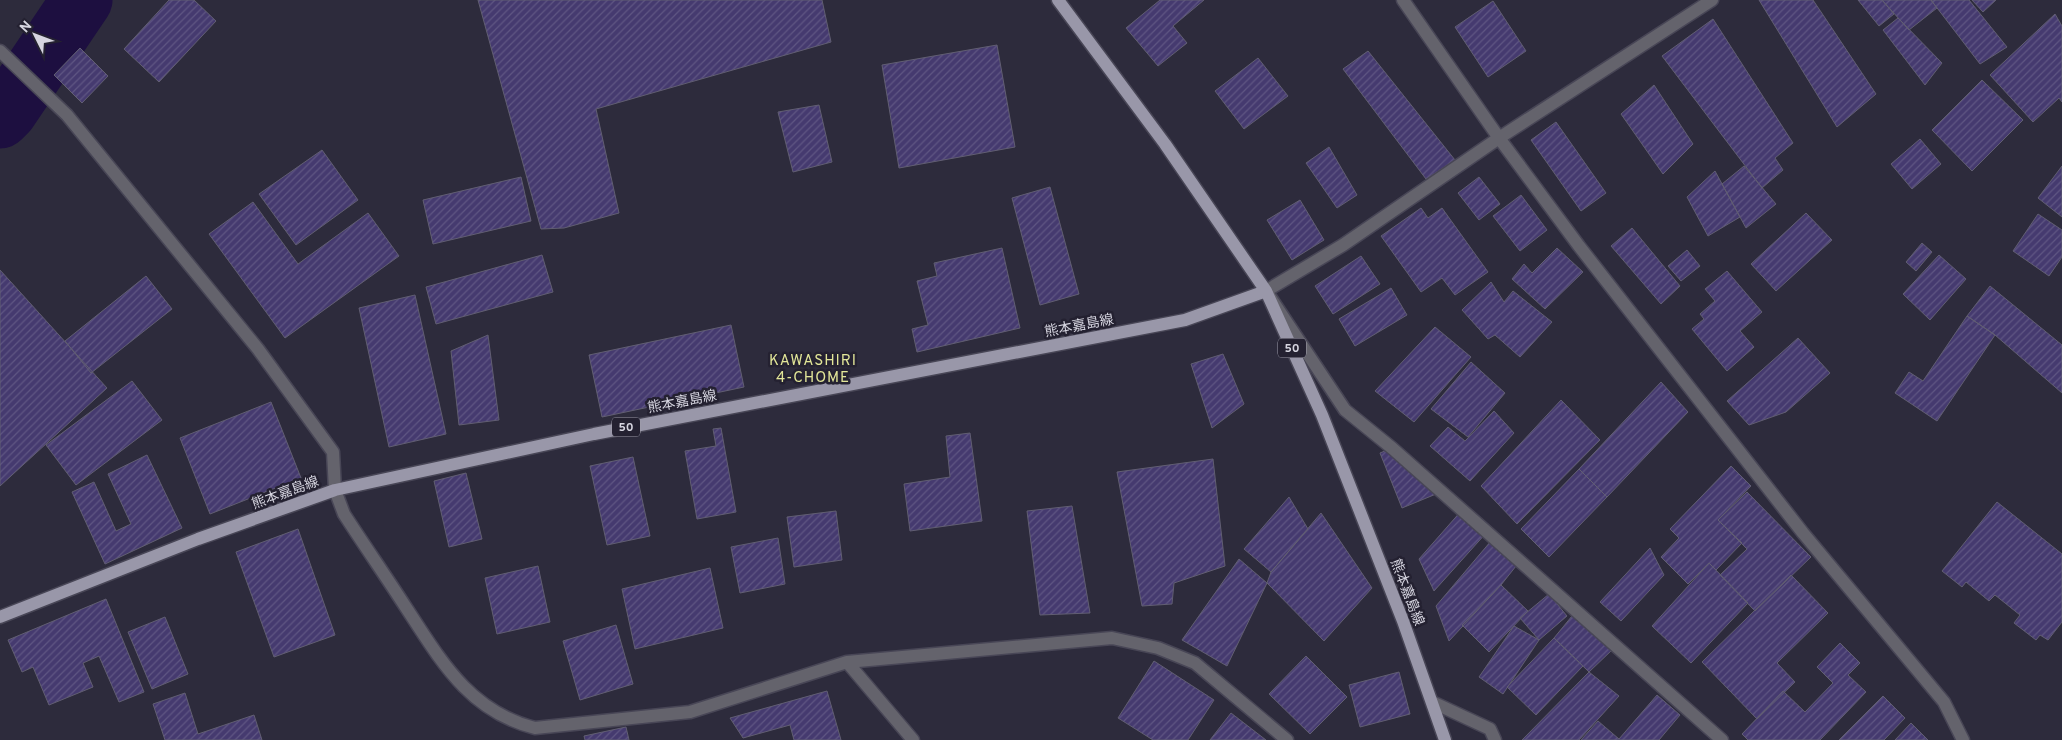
<svg xmlns="http://www.w3.org/2000/svg" width="2062" height="740" viewBox="0 0 2062 740" font-family="Overpass,'Noto Sans JP',sans-serif">
  <defs>
    <pattern id="building-hatch" width="6" height="6" patternUnits="userSpaceOnUse" patternTransform="scale(1.25)"><rect width="6" height="6" fill="#453a6f"/><path d="M-1 1l2-2M0 6l6-6M5 7l2-2" fill="none" stroke="#5f5683"/></pattern>
  </defs>
  <rect width="100%" height="100%" fill="#2d2b3c"/>
  <g fill="none" stroke-linecap="round" stroke-linejoin="round">
    <path stroke="#1d0f40" stroke-width="61" d="M0,118L7,111L82,0"/>
  </g>
  <path fill="url(#building-hatch)" stroke="#615e72" d="M169,0H194L216,21L159,82L124,49Z
    M478,0H822L831,42L596,109L619,213L564,228L541,229Z
    M1160,0H1204L1173,26L1187,43L1158,66L1126,28Z
    M1759,0H1813L1876,94L1837,127Z
    M1858,0H1882L1894,14L1879,26Z
    M1882,0H1931L1937,8L1909,30Z
    M1931,0H1969L2007,47L1980,64Z
    M1972,0H1996L1983,12Z
    M1493,1L1526,51L1488,77L1455,27Z
    M2055,14L2062,26V102L2059,98L2033,122L1990,75Z
    M1898,18L1942,63L1925,85L1883,30Z
    M1713,19L1793,143L1775,158L1783,170L1762,188L1662,56Z
    M997,45L1015,147L899,168L882,65Z
    M80,48L108,76L82,103L54,75Z
    M1368,51L1455,160L1426,179L1343,69Z
    M1258,58L1288,96L1244,129L1215,91Z
    M1982,80L2023,120L1972,171L1932,130Z
    M1654,85L1693,144L1663,174L1621,114Z
    M819,105L832,162L793,172L778,112Z
    M1556,122L1606,193L1581,211L1531,140Z
    M1920,139L1941,164L1912,189L1891,164Z
    M1329,147L1357,195L1337,208L1306,163Z
    M322,150L358,200L296,245L259,194Z
    M1744,166L1776,204L1746,228L1722,184Z
    M2062,166V217L2038,198Z
    M1715,171L1740,217L1708,236L1687,197Z
    M521,177L531,221L433,244L423,200Z
    M1479,177L1500,204L1479,220L1458,193Z
    M1050,187L1079,294L1040,305L1012,198Z
    M1521,195L1547,230L1520,251L1493,216Z
    M1300,200L1324,240L1292,260L1267,220Z
    M253,202L298,264L368,213L399,256L285,338L209,234Z
    M1421,208L1428,218L1442,208L1488,272L1455,295L1442,278L1421,292L1381,236Z
    M1806,213L1832,240L1776,291L1751,264Z
    M2038,214L2062,230V257L2049,276L2013,251Z
    M1632,228L1680,286L1661,304L1611,246Z
    M1922,243L1932,252L1916,271L1906,262Z
    M1002,248L1020,328L917,352L912,329L928,325L917,281L937,276L934,263Z
    M1557,248L1583,272L1545,309L1512,279L1524,264L1532,273Z
    M1687,250L1700,266L1681,281L1668,266Z
    M542,255L553,292L436,324L426,287Z
    M1939,255L1966,279L1930,320L1903,294Z
    M1361,256L1380,284L1333,314L1315,286Z
    M0,270L107,388L0,486Z
    M1727,271L1762,312L1740,331L1754,347L1727,371L1692,329L1704,319L1700,314L1715,301L1705,289Z
    M146,276L172,309L91,373L65,341Z
    M1491,282L1504,302L1513,291L1552,322L1520,357L1495,335L1488,339L1462,310Z
    M1990,286L2062,345V393L1995,335L1967,316Z
    M1391,288L1407,315L1355,346L1339,319Z
    M415,295L446,434L389,447L359,308Z
    M1967,316L1995,335L1937,421L1895,393L1909,372L1923,381Z
    M731,325L744,387L602,417L589,355Z
    M1435,327L1471,357L1414,422L1375,391Z
    M488,335L499,420L459,425L451,351Z
    M1798,338L1830,373L1786,412L1749,425L1727,401Z
    M1223,354L1244,404L1212,428L1191,364Z
    M1471,362L1505,393L1468,437L1431,409Z
    M132,381L162,420L76,485L46,445Z
    M1661,382L1688,412L1607,497L1579,469Z
    M1561,400L1600,440L1517,524L1481,486Z
    M271,402L301,478L210,514L180,438Z
    M1494,411L1514,433L1470,481L1430,446L1448,427L1465,441Z
    M721,428L736,512L697,519L685,451L716,446L713,429Z
    M970,433L982,521L910,531L904,484L950,477L946,436Z
    M1392,448L1441,492L1402,508L1380,453Z
    M147,455L182,528L105,564L72,492L94,482L116,531L131,524L108,474Z
    M633,457L650,536L607,545L590,466Z
    M1213,459L1225,566L1174,583L1172,604L1142,606L1117,472Z
    M1731,466L1751,486L1718,520L1742,543L1716,570L1709,563L1688,584L1661,557L1679,538L1670,529Z
    M1579,469L1607,497L1549,557L1521,529Z
    M466,473L482,539L449,547L434,481Z
    M1747,492L1811,557L1755,611L1720,575L1747,549L1718,520Z
    M1289,497L1308,529L1271,572L1244,549Z
    M1997,502L2062,554V622L2048,640L2040,635L2036,640L2014,623L2020,615L1995,595L1989,601L1966,582L1962,587L1942,571Z
    M1072,506L1090,613L1040,615L1027,511Z
    M1462,510L1487,532L1434,591L1419,559Z
    M836,511L842,560L794,567L787,517Z
    M1321,513L1372,588L1324,641L1267,583L1271,572Z
    M298,529L335,635L274,657L236,552Z
    M778,538L785,584L740,593L731,547Z
    M1491,541L1520,561L1501,585L1449,641L1436,606Z
    M1650,548L1664,575L1621,621L1600,602Z
    M1239,559L1267,583L1227,666L1182,640Z
    M1709,563L1748,603L1691,663L1652,626Z
    M538,566L550,622L497,634L485,578Z
    M710,568L723,628L635,649L622,589Z
    M1791,575L1828,613L1777,663L1795,682L1757,719L1702,662Z
    M1501,585L1528,611L1489,652L1462,625Z
    M1549,594L1567,616L1539,640L1520,618Z
    M106,599L144,692L119,702L99,656L83,663L93,687L49,705L33,667L22,672L8,640Z
    M1572,616L1612,650L1589,672L1554,638Z
    M165,617L188,674L152,689L128,632Z
    M616,625L633,684L580,700L563,641Z
    M1514,626L1539,640L1503,694L1479,677Z
    M1554,638L1583,666L1536,715L1507,687Z
    M1840,643L1860,663L1848,675L1866,692L1820,740H1748L1742,734L1783,691L1805,712L1833,683L1817,667Z
    M1306,656L1347,697L1310,734L1269,694Z
    M1154,661L1214,700L1188,740H1153L1118,718Z
    M1399,672L1410,714L1360,727L1349,685Z
    M1589,672L1619,696L1579,740H1522Z
    M827,691L841,740H794L790,725L743,738L730,718Z
    M185,693L198,734L254,715L262,740H165L153,704Z
    M1657,695L1680,715L1659,740H1581L1598,721L1619,739Z
    M1883,696L1905,718L1884,740H1839Z
    M1231,713L1266,740H1210Z
    M1911,723L1928,740H1895Z
    M626,727L629,740H585L584,736Z"/>
  <g fill="none" stroke-linecap="round" stroke-linejoin="round">
    <defs>
      <path id="minor" d="M1403,0L1499,138L1579,246L1803,533L1944,702L1963,740
        M1712,0L1499,138L1343,245L1266,291L1345,410L1392,448L1722,740
        M0,51L67,115L258,349L333,452L335,490L344,514C364,545 385,575 405,606C440,659 468,711 535,728L690,712L847,662L1112,638L1158,648L1195,663L1287,740
        M847,662L913,740
        M1432,702L1490,729L1495,740"/>
      <path id="major" d="M1058,0L1165,144L1266,291L1322,415L1403,621L1445,740
        M0,617L198,539L335,490L594,434L1185,320L1266,291"/>
    </defs>
    <use href="#minor" stroke="#484656" stroke-width="15"/>
    <use href="#major" stroke="#484656" stroke-width="15"/>
    <use href="#minor" stroke="#64636c" stroke-width="12"/>
    <use href="#major" stroke="#9997a9" stroke-width="12"/>
  </g>
  <g text-anchor="middle" stroke-width="5" stroke-linejoin="round" paint-order="stroke">
    <g fill="#242131" stroke="#a19fac" stroke-width="1">
      <rect x="1278" y="338.5" width="28" height="19" rx="4"/>
      <rect x="612" y="417.5" width="28" height="19" rx="4"/>
    </g>
    <g font-size="12" font-weight="bold" fill="#d6d5e0">
      <text x="1292" y="352">50</text>
      <text x="626" y="431">50</text>
    </g>
    <g font-size="14" fill="#d6d5e0" stroke="#242131">
      <text transform="translate(1079 325) rotate(-11)" y="5">熊本嘉島線</text>
      <text transform="translate(682 401) rotate(-11)" y="5">熊本嘉島線</text>
      <text transform="translate(285 492) rotate(-20)" y="5">熊本嘉島線</text>
      <text transform="translate(1408 592) rotate(69)" y="5">熊本嘉島線</text>
    </g>
    <g font-size="15" letter-spacing="1" fill="#e2e698" stroke="#242131">
      <text x="813" y="365">KAWASHIRI<tspan x="813" dy="17">4-CHOME</tspan></text>
    </g>
  </g>
  <g transform="translate(35 35) rotate(312)" stroke="#242131" stroke-width="4" paint-order="stroke">
  <path d="M0-4L9 19L0 12L-9 19Z" fill="#d6d5e0"/>
  <text y="-8" font-size="14" font-weight="bold" text-anchor="middle" fill="#d6d5e0">N</text>
  </g>
</svg>
